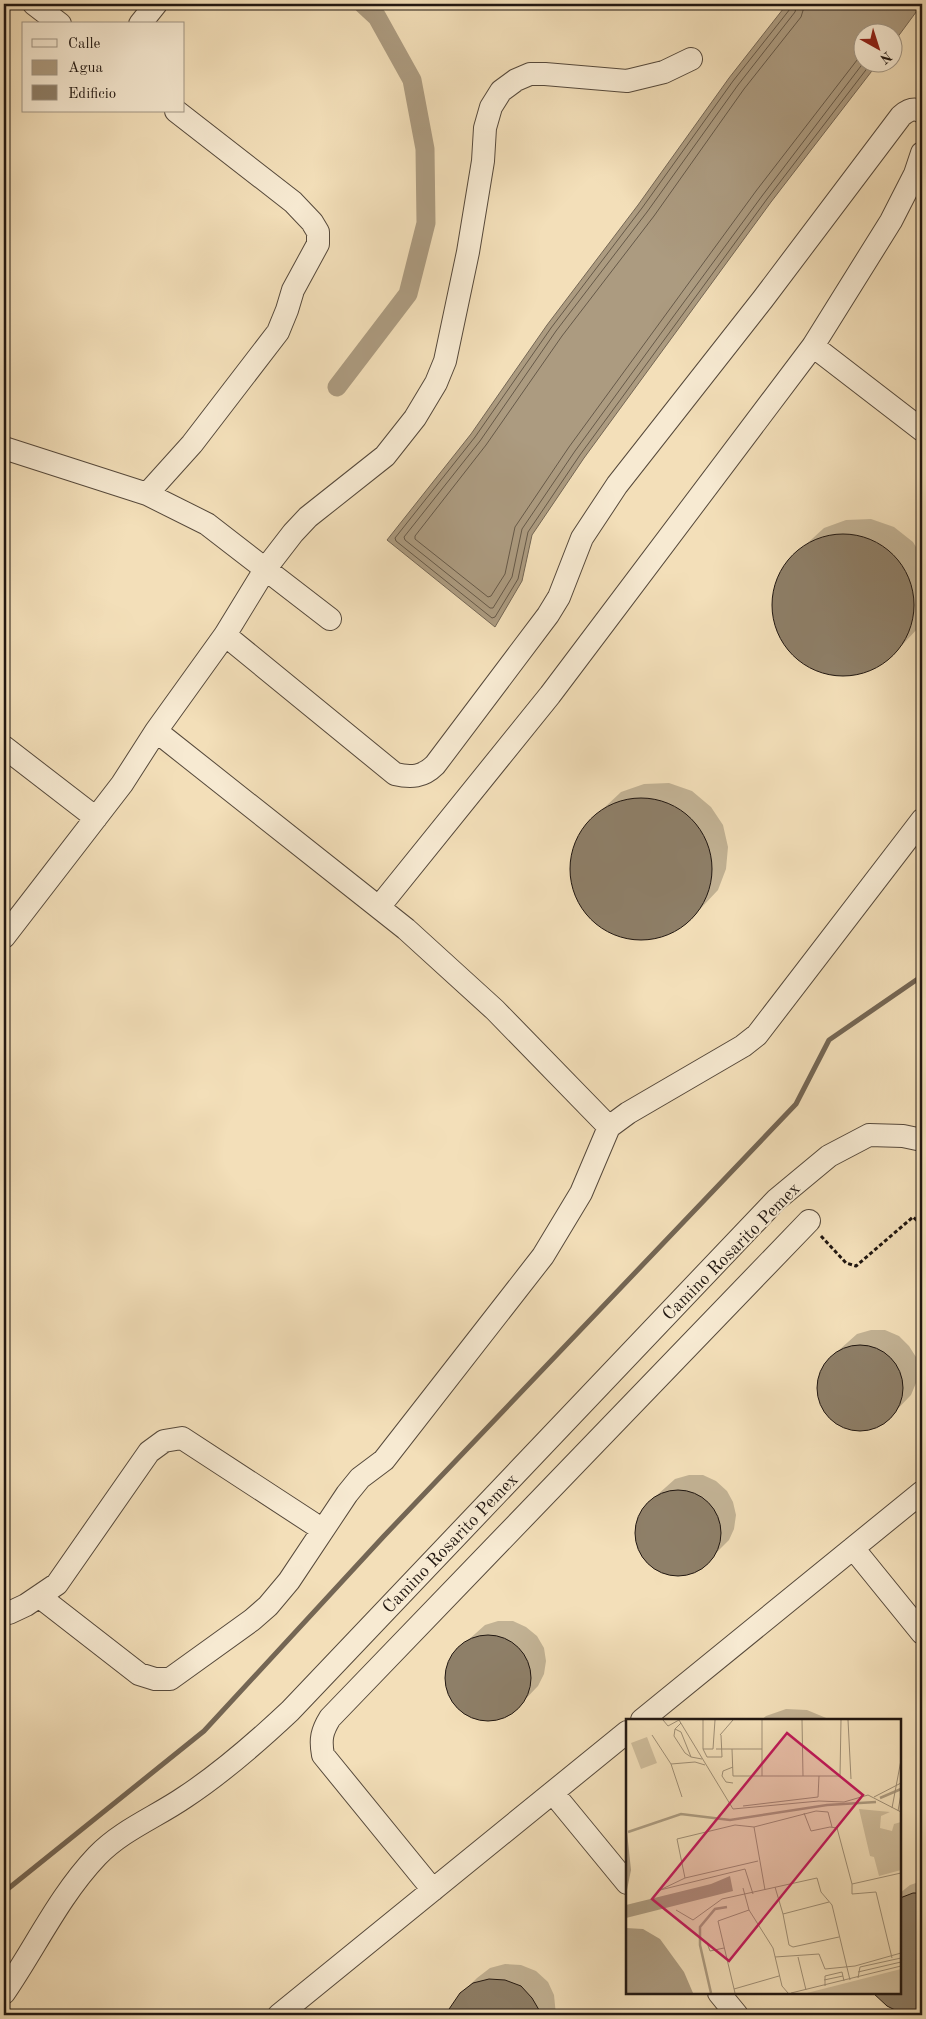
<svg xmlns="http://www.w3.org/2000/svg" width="926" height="2019" viewBox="0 0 926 2019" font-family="'Old Standard TT',serif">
  <rect width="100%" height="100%" fill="#f3dfb9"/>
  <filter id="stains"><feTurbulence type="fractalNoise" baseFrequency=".004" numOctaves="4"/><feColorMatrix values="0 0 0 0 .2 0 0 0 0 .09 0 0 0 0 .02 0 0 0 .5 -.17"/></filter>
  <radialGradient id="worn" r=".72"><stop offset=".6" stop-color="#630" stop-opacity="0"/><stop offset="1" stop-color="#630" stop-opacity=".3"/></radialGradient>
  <path fill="#ac9b80" stroke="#746654" d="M787,4H922L894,42V32H864V62L878,63L771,202L584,458L532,535L522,581L495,627L387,540L471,434L547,325L638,205L729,78Z"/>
  <path fill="#0003" d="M871,519L894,527L913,542L922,557V619L920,626L889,659L870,670L848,675L826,674L806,665L789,651L777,630L773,606L777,582L789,560L824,528L846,520Z
    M669,783L692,791L711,807L723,825L728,847L726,869L718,890L687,923L668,934L646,940L624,938L604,929L587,915L575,894L571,870L575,846L587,824L621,792L644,784Z
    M871,1330H885L899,1336L909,1346L916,1357L918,1370L916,1383L911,1395L886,1421L874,1427L861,1430L848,1428L836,1422L826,1413L820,1400L818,1385L821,1371L829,1359L857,1334Z
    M689,1475H703L716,1481L727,1491L733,1502L736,1515L734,1529L729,1540L703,1566L692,1572L678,1575L665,1573L654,1567L644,1558L638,1545L636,1531L639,1516L647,1504L675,1479Z
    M498,1621H513L526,1627L537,1636L544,1648L546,1661L544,1674L538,1686L513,1712L501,1718L488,1720L475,1719L463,1713L454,1704L447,1691L445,1676L449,1662L457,1650L485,1625Z
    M786,1709L807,1710L831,1720H761L766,1716Z
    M922,1881V2015H918L905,2014L888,2005L875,1993H900V1893L910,1885Z
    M505,1964L521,1965L536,1971L548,1982L554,1995L556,2015H449L452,2007L461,1994L477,1978L490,1968Z"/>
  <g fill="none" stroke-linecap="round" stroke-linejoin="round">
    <path stroke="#665948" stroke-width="1" d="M791,4L790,9L733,81L642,208L551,328L475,437L395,538L396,541L492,618L495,617L518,579L528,532L580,455L675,325L767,199L872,62
      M797,4L795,12L738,85L647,212L556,331L480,441L404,537L405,540L490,608H493L512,577L522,529L575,451L670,321L762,196L864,62
      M805,4L801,17L744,89L654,216L562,336L486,445L415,536V539L488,597L491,596L505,574L515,527L569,447L756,191L864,51"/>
    <path stroke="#746654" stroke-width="5" d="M4,1892L204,1731L384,1536L796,1104L829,1040L922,976"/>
    <path stroke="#ac9b80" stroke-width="19" d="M337,387L408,294L426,223L425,149L412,80L377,17L363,4"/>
  </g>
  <path fill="#8e7f68" stroke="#211711" d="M772 605a71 71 0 1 1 142 0a71 71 0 1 1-142 0Z
    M570 869a71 71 0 1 1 142 0a71 71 0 1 1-142 0Z
    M817 1388a43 43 0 1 1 86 0a43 43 0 1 1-86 0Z
    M635 1533a43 43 0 1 1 86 0a43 43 0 1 1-86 0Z
    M445 1678a43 43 0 1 1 86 0a43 43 0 1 1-86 0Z
    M913,1893H922V2015H905L887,2006L873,1993H900V1898Z
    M489,1979L505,1980L521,1986L532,1998L542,2015H445L460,1993L473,1983Z"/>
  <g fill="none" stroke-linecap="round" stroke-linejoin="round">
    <defs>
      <path id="minor" d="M34,4L60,24
        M140,24L156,4
        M813,346L922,430
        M4,448L147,494L207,524L330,619
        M147,494L192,444L278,332L287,310L293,290L318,244V232L312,222L293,202L176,111
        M225,635L395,774C411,778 423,777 435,765L548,615L559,597L582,538L617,485L763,299L901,116C908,110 914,107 922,112
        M156,731L406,929L495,1010L609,1127L628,1113L743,1046L757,1035L922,820
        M4,747L96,818
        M379,907L550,695L813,346L891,221L915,174L922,153
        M4,937L122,784L156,731L225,635L266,568L293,533L308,517L385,456L415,418L436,383L445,361L468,252L483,161L485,128L491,107L501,91L516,80L530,74H545L627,81L664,72L691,59
        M853,1548L922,1633
        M40,1597L139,1674L155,1679H170L252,1620L268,1606L289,1581L347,1494L360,1478L384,1460L543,1256L581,1193L609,1127
        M4,1613H9L26,1605L57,1584L149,1452L164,1441L182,1438L323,1530
        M642,1720L922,1492
        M553,1793L627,1883
        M433,1890L323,1755C320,1739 322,1731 330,1718L809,1221
        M4,1993C35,1948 59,1896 97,1856C122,1830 156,1817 185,1797C223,1772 257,1742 290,1711L776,1200L829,1156L869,1135L903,1136L922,1140
        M719,1993L737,2015
        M279,2015L627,1732"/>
    </defs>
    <use href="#minor" stroke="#56493b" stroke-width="24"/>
    <path stroke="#211711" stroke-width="3" stroke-dasharray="4 2.5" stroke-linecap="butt" d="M821,1236L846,1263L856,1266L913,1217L922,1225"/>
    <use href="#minor" stroke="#f7ead2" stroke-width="22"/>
  </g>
  <g text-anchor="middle" stroke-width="4" stroke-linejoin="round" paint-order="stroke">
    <g font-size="18" fill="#211711" stroke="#f7ead2">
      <text transform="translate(731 1251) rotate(-45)" y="6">Camino Rosarito Pemex</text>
      <text transform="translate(450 1543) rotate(-46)" y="6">Camino Rosarito Pemex</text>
    </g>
  </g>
  <g transform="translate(626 1719)">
    <rect width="275" height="275" fill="#f3dfb9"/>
    <path d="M21,18L31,44L15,50L5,24ZM233,90L264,93L255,97L254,109L266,112L268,105L275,103V151L253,157L248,138L244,137ZM275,250V274H181Z" fill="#cfbd9c"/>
    <path d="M0,103L5,151L0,176ZM104,157L107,172L0,199V186L85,165ZM0,209L17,210L34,220L58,253L67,274H0Z" fill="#ac9b80"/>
    <path fill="none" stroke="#ac9b80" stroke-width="2.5" d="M254,79L275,70M2,113L55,95L104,101L201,86L250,83M85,274L74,226V208L89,190L101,188"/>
    <path fill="none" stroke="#9f8f76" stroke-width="1" d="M37,1L42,7L53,1M53,1L107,90L193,82L218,83L242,76L275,93M77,1V30H87L89,1M176,1L177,57M222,1L225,60M55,4L49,10L55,13L65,38L76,40M49,10L48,17L59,34L65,38M26,16L45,45L69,43L79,46M94,16L107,1M77,30L81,38H96L95,16M90,30H106L107,57H214L215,1M106,30H136M45,45L56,78M107,48L97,52L96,57L100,63L107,64M136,57V1M248,78L275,64M117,87L192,78L193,57M266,89L275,41M272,92L275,75M178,94L185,112L204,108L211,109L226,165L275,154M128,108L190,92L202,93L206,108M59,159L51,120L109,106L128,108L139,171M226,165V175L250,173L266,239M149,168L157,195M117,169L123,191L147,229L156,267L162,274M127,175L119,150L34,171L59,159L132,142M203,183L157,195L163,226L167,228L213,218M50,191L67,201L96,180L191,159L195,173L206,186L224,261M81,224L84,232L98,229M149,238L193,235L199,250L229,247L275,234M172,238L180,271M232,253L275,243M232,259L234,248L275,239M198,261L217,257M199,267V257L216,253L218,262M108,270L153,257M109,274L92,202L123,191M165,274L275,247"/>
    <path fill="#c2185b" fill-opacity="0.15" stroke="#c2185b" stroke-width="2.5" d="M161,14L237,76L103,242L26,180Z"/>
    <rect width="275" height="275" fill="none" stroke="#211711" stroke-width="2.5"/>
  </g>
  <rect width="926" height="2019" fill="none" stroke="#f3dfb9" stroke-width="20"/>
  <rect x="5" y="5" width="916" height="2009" fill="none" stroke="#211711" stroke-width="2.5"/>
  <rect x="10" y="10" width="906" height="1999" fill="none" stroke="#211711"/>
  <rect x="22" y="22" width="162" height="90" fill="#f7ead2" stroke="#a19685"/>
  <rect x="32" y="39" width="25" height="8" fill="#f7ead2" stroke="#a19685"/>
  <text x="68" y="48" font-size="15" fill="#211711">Calle</text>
  <rect x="32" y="60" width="25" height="15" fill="#ac9b80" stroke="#a19685"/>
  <text x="68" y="72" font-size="15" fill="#211711">Agua</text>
  <rect x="32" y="85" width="25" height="15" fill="#8e7f68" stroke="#a19685"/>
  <text x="68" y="98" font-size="15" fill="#211711">Edificio</text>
  <g transform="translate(878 48) rotate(141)"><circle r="24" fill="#f7ead2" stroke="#a19685"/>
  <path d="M0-4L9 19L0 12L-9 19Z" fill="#8f2418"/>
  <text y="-8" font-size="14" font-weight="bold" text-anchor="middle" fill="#211711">N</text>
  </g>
  <rect width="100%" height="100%" filter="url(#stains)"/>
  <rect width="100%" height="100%" fill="url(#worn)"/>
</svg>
